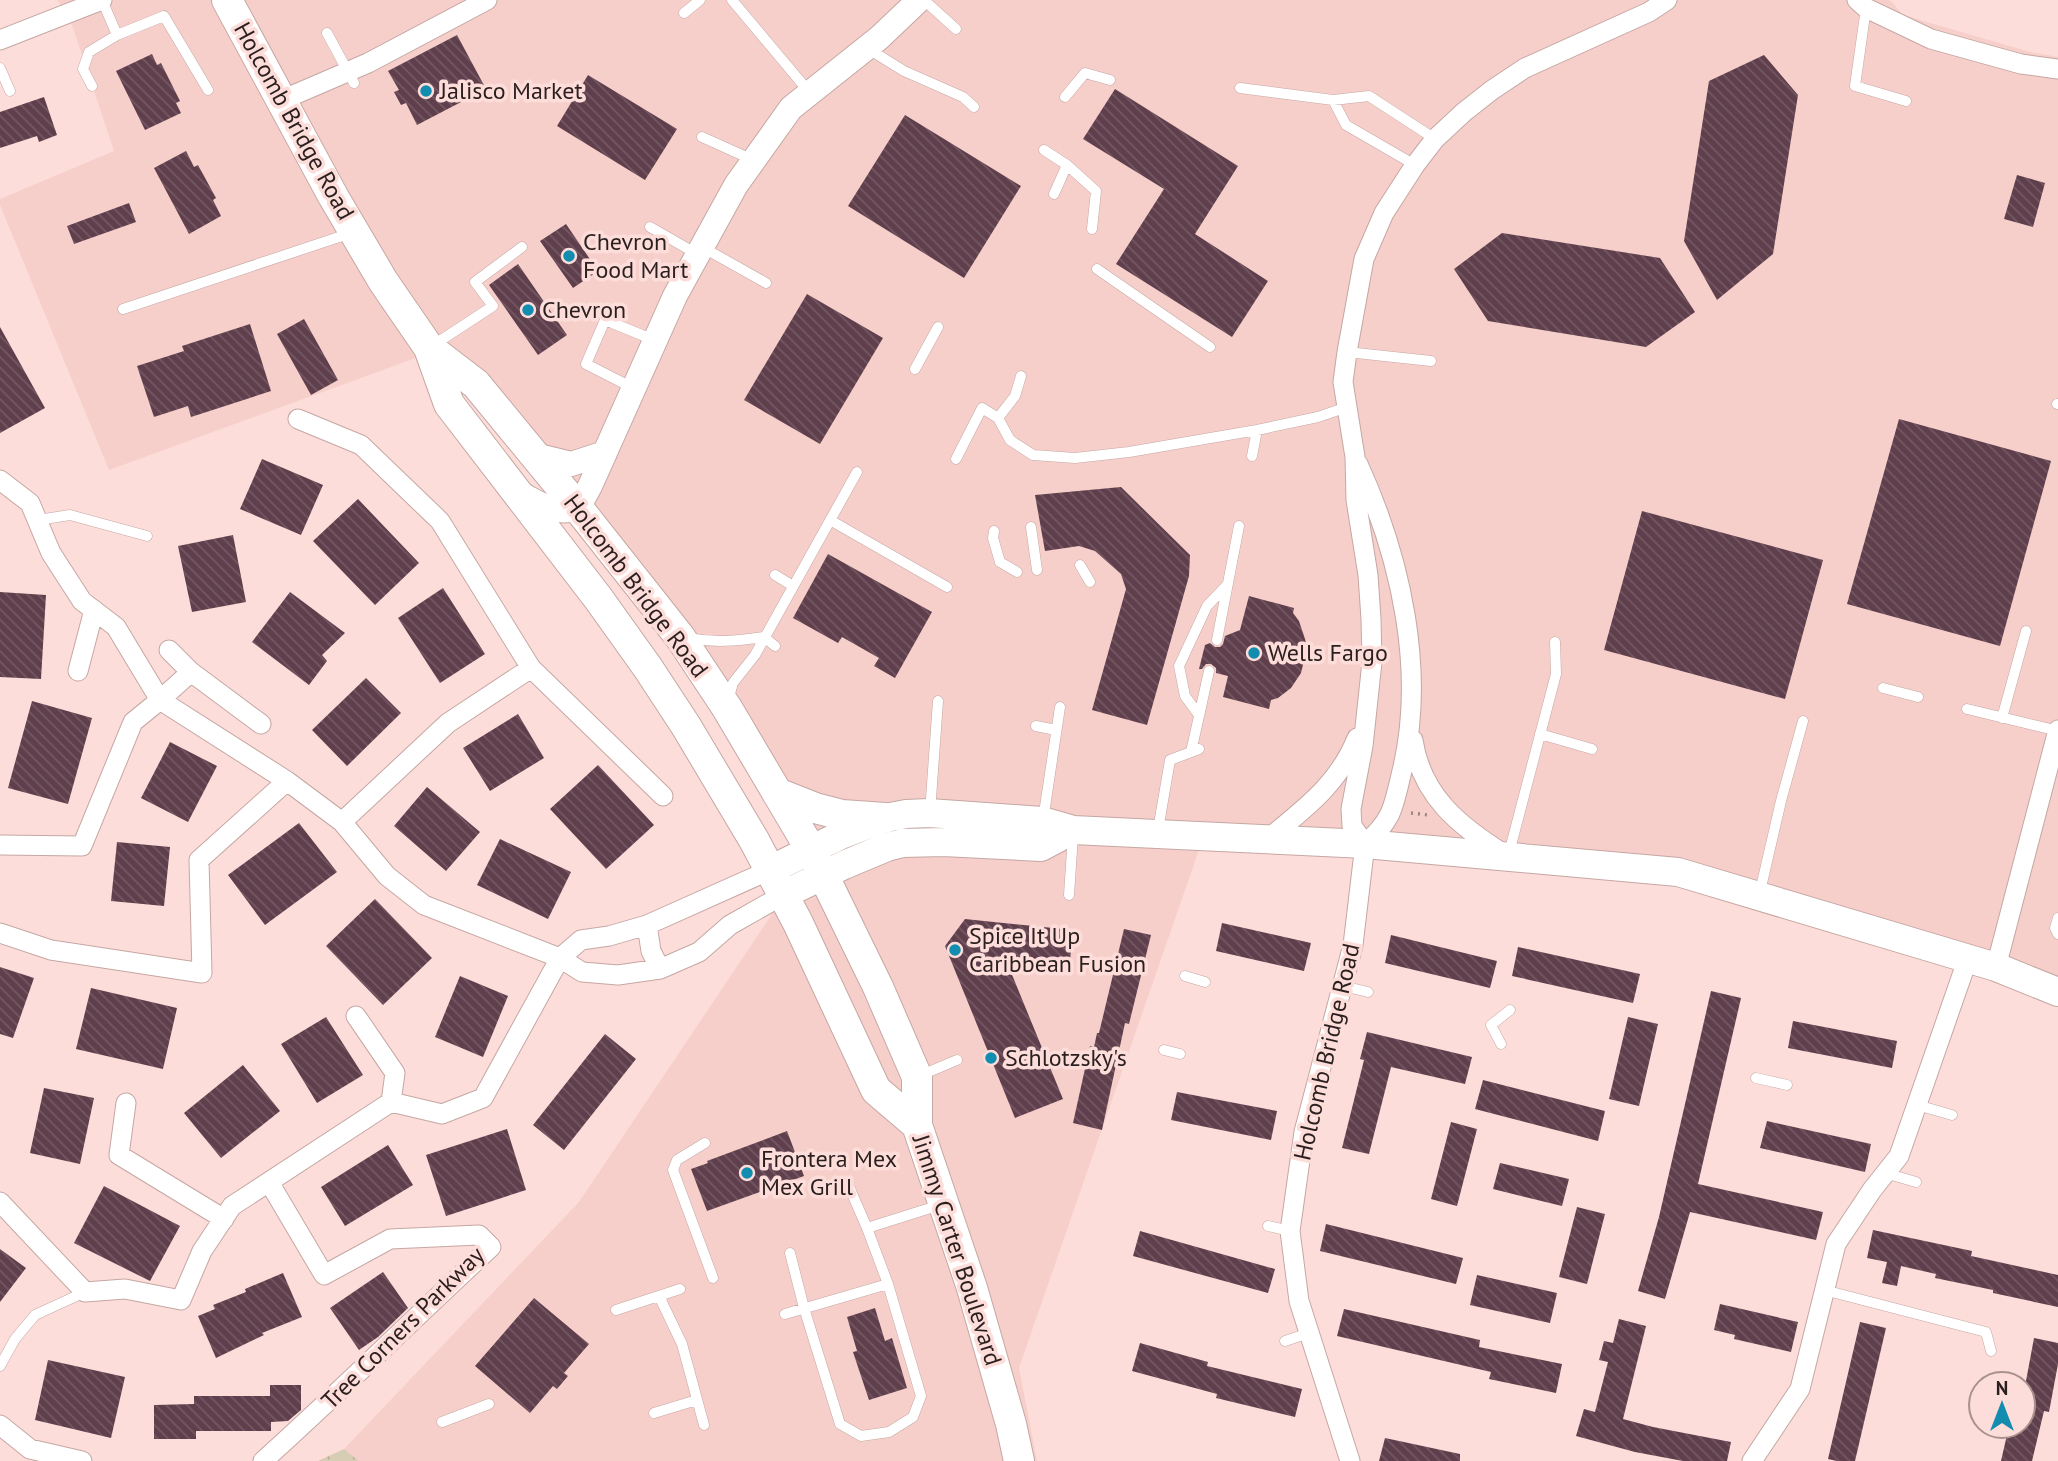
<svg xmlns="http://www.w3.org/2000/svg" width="2058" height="1461" viewBox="0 0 2058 1461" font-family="'PT Sans',sans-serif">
  <defs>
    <pattern id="forest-crowns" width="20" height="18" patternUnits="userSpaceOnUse" patternTransform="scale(1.75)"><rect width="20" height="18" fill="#d6cdb4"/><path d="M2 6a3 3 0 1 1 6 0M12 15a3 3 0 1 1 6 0" fill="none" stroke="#b8b09a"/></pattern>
    <pattern id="building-back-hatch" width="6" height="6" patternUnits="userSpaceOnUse" patternTransform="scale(1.75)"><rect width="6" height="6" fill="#603f4d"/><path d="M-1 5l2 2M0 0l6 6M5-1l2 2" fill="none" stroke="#735863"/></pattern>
  </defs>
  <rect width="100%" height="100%" fill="#fdddd9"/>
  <path fill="#f7cfca" d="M57,0H1890L1903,15L2030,52L2058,57V1004L1675,862L1461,838L1208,824L1019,1368L1037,1461H359L344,1449L579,1202L815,850L715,698L446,347L109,470L0,205V199L114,151L69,16Z"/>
  <path fill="url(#forest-crowns)" d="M344,1449L359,1461H318Z"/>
  <path fill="url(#building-back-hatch)" d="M457,35L486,89L417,125L406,103L401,105L394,92L399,90L388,71Z
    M152,54L157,65L161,63L180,101L176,103L181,113L145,130L116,71Z
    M1764,55L1798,95L1773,254L1717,300L1684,241L1709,81Z
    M588,75L677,129L645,180L557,126Z
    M1115,89L1238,166L1195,234L1268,281L1232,337L1116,264L1164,189L1083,139Z
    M44,97L57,135L39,142L37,136L0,148V112Z
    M905,115L1021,186L964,278L848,206Z
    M186,151L194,167L198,165L216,198L213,200L221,216L189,234L154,168Z
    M2017,175L2045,183L2033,227L2004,219Z
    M129,203L136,222L74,244L67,226Z
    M566,224L598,271L573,288L540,241Z
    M1502,233L1660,258L1695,312L1646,347L1488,321L1454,269Z
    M518,264L567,335L538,355L489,285Z
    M807,294L883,338L820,444L744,400Z
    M304,319L338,380L311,395L277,334Z
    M250,324L271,391L191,417L188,406L154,417L137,366L184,351L182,346Z
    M0,327L45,408L0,433Z
    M1899,419L2051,461L2000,646L1847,604Z
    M262,459L323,485L301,535L240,509Z
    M1121,487L1190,555L1189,576L1147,725L1092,710L1126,589L1121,574L1095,551L1079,546L1045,551L1035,495Z
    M358,499L419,563L375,605L313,541Z
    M1642,511L1823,560L1785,699L1604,650Z
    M233,535L246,602L192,612L178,546Z
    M828,554L932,612L895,678L874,666L879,658L842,637L838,643L793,618Z
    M443,588L485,654L440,683L398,618Z
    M0,592L46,595L41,679L0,677Z
    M290,592L345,633L322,655L327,661L309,685L252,642Z
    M1249,596L1294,608L1293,613L1299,621L1305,639L1307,648L1301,673L1291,688L1278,698L1271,700L1269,709L1223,697L1228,676L1216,673V668L1211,664H1206L1202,669H1199L1205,645L1210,643L1215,647H1220L1223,644L1225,636L1240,630Z
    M366,678L401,713L347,766L312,730Z
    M32,701L92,718L68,804L8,788Z
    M518,714L544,758L490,791L463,748Z
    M170,742L217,766L188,822L141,798Z
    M598,765L654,825L606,869L550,809Z
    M427,787L480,832L446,871L394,826Z
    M299,823L337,872L265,925L228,875Z
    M500,839L571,872L548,919L477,885Z
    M117,842L170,847L164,906L111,901Z
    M375,899L432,958L383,1005L326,946Z
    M965,919L1073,930L1069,971L1008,965L1063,1099L1015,1118L945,946Z
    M1222,923L1311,943L1304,971L1216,951Z
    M1124,929L1151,935L1129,1024L1125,1023L1102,1130L1073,1123L1090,1046L1094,1047L1097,1033H1099Z
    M1391,935L1497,961L1490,988L1385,963Z
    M1518,947L1640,974L1633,1003L1512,976Z
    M0,967L34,978L13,1038L0,1034Z
    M460,976L508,996L483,1057L435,1037Z
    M91,988L177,1008L163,1069L76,1049Z
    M1711,991L1741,998L1698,1184L1823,1212L1816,1240L1690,1212L1665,1299L1638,1291L1659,1217Z
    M326,1017L363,1075L317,1103L281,1044Z
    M1628,1017L1658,1024L1639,1106L1609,1099Z
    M1793,1021L1897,1041L1892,1068L1788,1048Z
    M1367,1032L1472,1057L1465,1084L1391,1067L1369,1154L1342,1148L1364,1060L1360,1059Z
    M605,1034L636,1059L564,1150L533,1125Z
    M243,1065L280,1111L221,1158L184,1113Z
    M1483,1080L1605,1111L1598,1141L1475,1109Z
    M44,1088L94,1098L80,1164L30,1153Z
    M1177,1092L1277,1111L1271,1140L1171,1120Z
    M1767,1121L1871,1144L1865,1172L1760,1148Z
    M1451,1122L1477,1129L1457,1206L1431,1199Z
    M507,1129L526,1190L446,1216L426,1155Z
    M787,1131L804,1176L707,1211L691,1169L708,1163L707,1161Z
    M388,1145L413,1185L345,1226L321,1187Z
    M1500,1163L1569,1179L1562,1206L1493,1189Z
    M104,1186L180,1226L150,1281L74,1243Z
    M1577,1207L1605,1214L1587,1284L1559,1277Z
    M1326,1224L1463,1258L1456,1284L1320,1251Z
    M1873,1230L1972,1251L1971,1256L2058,1275V1307L1993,1293V1290L1935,1278L1936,1274L1901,1266L1897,1286L1882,1283L1887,1262L1867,1258Z
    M1140,1231L1275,1269L1268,1293L1133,1256Z
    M0,1249L26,1268L0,1302Z
    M383,1272L408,1308L378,1337L359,1350L330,1308Z
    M283,1273L302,1317L262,1333L264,1335L216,1358L198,1316L215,1309L213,1305L246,1292L245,1289Z
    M1477,1275L1557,1293L1550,1323L1470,1305Z
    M534,1298L589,1344L564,1373L568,1376L557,1389L553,1386L530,1413L475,1366Z
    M1720,1304L1798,1322L1791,1352L1734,1339L1735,1335L1714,1330Z
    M875,1308L885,1341L892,1338L907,1388L869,1400L853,1352L857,1351L847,1317Z
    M1344,1309L1480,1340L1479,1347L1562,1364L1556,1393L1489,1379L1491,1372L1337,1336Z
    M1619,1319L1646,1326L1623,1419L1653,1427L1731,1442L1727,1461H1683L1635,1452L1576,1436L1584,1409L1595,1412L1608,1362L1599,1360L1604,1341L1613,1343Z
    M1860,1322L1886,1328L1855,1461H1837L1828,1459Z
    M2034,1338L2058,1343V1364L2049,1412L2044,1411L2032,1461H2001L2009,1426H2023V1397Z
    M1140,1343L1208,1362L1207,1366L1302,1389L1295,1417L1216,1398L1217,1394L1132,1371Z
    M48,1360L125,1377L111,1438L35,1420Z
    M270,1385H301V1410L288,1421L271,1422V1431H196V1439H154V1405L194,1404V1396H270Z
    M1385,1438L1460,1454V1461H1379Z"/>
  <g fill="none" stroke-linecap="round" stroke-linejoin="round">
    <defs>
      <path id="service" d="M102,0L117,35L164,16L208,90
        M732,0L810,93
        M924,0L956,29
        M1866,8L1855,86L1906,101
        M684,13L700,0
        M327,33L354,83
        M867,48L904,71L963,97L974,107
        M0,68L10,91
        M92,86L83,69L89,52L117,35
        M1240,88L1333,100L1369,96L1435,139
        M1065,97L1085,73L1110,80
        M1333,100L1346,125L1415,165
        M702,137L753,160
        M1044,150L1067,165L1096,191L1092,229
        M1054,194L1067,165
        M650,227L697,254
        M702,247L766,283
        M1097,269L1210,347
        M123,309L351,233
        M432,346L493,306L475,282L522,247
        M1347,352L1431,361
        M915,369L938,327
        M633,388L586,364L605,320L654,340
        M2057,404H2058
        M998,418L1015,396L1021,376
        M1252,456L1257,430
        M956,459L982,408L998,418L1010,440L1033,455L1075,458L1129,452L1257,430L1318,417L1347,407
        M38,520L70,515L147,536
        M830,520L947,587
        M1031,527L1037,570
        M994,531L993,538L1000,562L1017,572
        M1080,565L1090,582
        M775,575L793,586
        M687,638C715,643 736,641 764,637L775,646
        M1217,640L1239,526
        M1883,688L1918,697
        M729,697L733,683L755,655L857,472
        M1967,709L2058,731
        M1199,715L1185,696L1179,666L1207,606L1228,584
        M2002,718L2026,631
        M1036,726L1056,730
        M1540,734L1592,749
        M1191,752L1209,671
        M930,812L938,701
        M1043,820L1060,707
        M1158,830L1170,760L1199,749
        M1509,853L1556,674L1555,642
        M1069,895L1073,835
        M1759,896L1781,801L1803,721
        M2058,918L2055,928L2058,934
        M1185,976L1205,982
        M1343,986L1368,992
        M1501,1044L1491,1025L1510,1010
        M1164,1050L1180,1054
        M919,1076L957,1060
        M1756,1078L1787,1085
        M1917,1105L1952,1115
        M705,1143L677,1160L673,1170L713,1278
        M1885,1173L1916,1182
        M1268,1226L1290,1231
        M867,1228L940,1205
        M790,1253L804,1308L840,1424L861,1436L889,1432L913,1417L921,1396L888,1284L867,1228L850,1189
        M1824,1290L1986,1332L1991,1351
        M659,1296L682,1344L704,1425
        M616,1310L680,1289
        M785,1314L888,1284
        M1285,1341L1309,1333
        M0,1366L15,1339L35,1315L85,1292
        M654,1413L697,1400
        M442,1422L489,1404"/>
      <path id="minor" d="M1857,0L1866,8L1931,39L2021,64L2058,69
        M0,40L102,0
        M282,100L368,63L487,0
        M298,419L361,445L440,521L531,668
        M1358,464C1401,558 1427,673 1401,775C1393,809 1392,820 1365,844
        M0,480L30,503L51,553L82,601L116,627L160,700L133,722L82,846L0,845
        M78,671L94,610
        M191,672L261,724
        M1413,740C1421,795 1459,826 1504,854
        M287,781L342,822L387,876L424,905L560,958L582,972L618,975L660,969L699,952L730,925L783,895
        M342,822L448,723L531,668L663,796
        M1268,839C1305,808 1338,785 1357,738
        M1365,844L1352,826L1351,809L1363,746L1372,662L1371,619L1368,575L1356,500L1355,457L1343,382L1347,352L1364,259L1384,213L1415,165L1435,139L1464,112L1492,90L1525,68L1649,12L1667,0
        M647,925L651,951L660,969
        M0,933L51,950L202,973L199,860L287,781L160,700L191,672L169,650
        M1996,967L2058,730
        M356,1016L395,1073L391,1102
        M126,1103L119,1155L224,1219
        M0,1202L85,1292L125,1289L181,1300L202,1251L232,1206L391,1102L442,1114L483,1098L560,958L581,940L609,936L647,925L770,870
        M0,1425L30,1449L82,1461
        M263,1461C341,1391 414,1318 491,1247L479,1235L390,1239L324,1275L269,1182
        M1350,1461L1299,1301L1290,1231L1304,1132L1353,945L1365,844
        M1752,1461L1800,1389L1836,1244L1872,1190L1899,1156L1968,958"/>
      <path id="tertiary" d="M534,455L571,464L605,453
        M519,493C539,503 555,516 578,508L590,486L675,296L736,185L791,108L879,38L919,0"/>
      <path id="secondary" d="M770,870L841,835L885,818L906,814L929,813L1042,821L1073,830L1365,844L1678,872L1996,967L2058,992
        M783,895L844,865L887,847L903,843L943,842L1041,847L1073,830"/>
      <path id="primary" d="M227,0L333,196L383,281L429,348L449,404L598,598L648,668L686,726L754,840L798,923L876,1090L917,1125
        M429,348L476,384L578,508L680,637L727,708L811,850L878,987L917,1077V1125L972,1288L1011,1424L1019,1461
        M777,793L815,808L842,815L885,818"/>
    </defs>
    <use href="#service" stroke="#c5a7a3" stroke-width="11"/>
    <use href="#minor" stroke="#c5a7a3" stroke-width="21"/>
    <use href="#tertiary" stroke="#c5a7a3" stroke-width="26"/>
    <use href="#secondary" stroke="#c5a7a3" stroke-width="30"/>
    <use href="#primary" stroke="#c5a7a3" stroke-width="32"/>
    <path stroke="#9a8482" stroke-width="3.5" stroke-dasharray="2 5" stroke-linecap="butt" d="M1411,813L1428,815"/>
    <use href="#service" stroke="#fff" stroke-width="10"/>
    <use href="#minor" stroke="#fff" stroke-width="19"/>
    <use href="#tertiary" stroke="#fff" stroke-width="24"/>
    <use href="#secondary" stroke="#fff" stroke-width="28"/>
    <use href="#primary" stroke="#fff" stroke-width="30"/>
  </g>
  <g fill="#138daf" stroke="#fdddd9" stroke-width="2.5">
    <circle cx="426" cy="91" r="7"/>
    <circle cx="569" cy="256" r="7"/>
    <circle cx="528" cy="310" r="7"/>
    <circle cx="1254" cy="653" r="7"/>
    <circle cx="955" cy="950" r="7"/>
    <circle cx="991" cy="1058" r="7"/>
    <circle cx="747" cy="1173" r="7"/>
  </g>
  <g text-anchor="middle" stroke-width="7" stroke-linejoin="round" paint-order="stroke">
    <g font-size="24" fill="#2a1f1e" stroke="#fdddd9" text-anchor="start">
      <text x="440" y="99">Jalisco Market</text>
      <text x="583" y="250">Chevron<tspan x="583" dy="28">Food Mart</tspan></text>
      <text x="542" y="318">Chevron</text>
      <text x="1268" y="661">Wells Fargo</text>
      <text x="969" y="944">Spice It Up<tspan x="969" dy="28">Caribbean Fusion</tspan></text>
      <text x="1005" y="1066">Schlotzsky's</text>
      <text x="761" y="1167">Frontera Mex<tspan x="761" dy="28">Mex Grill</tspan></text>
    </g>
    <g font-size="24" fill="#2a1f1e" stroke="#fdddd9">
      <text transform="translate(294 121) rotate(61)" y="8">Holcomb Bridge Road</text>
      <text transform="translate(636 586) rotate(53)" y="8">Holcomb Bridge Road</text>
      <text transform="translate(1327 1052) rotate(-77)" y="8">Holcomb Bridge Road</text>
      <text transform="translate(957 1250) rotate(72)" y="8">Jimmy Carter Boulevard</text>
      <text transform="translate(403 1328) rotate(-45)" y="8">Tree Corners Parkway</text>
    </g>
  </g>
  <g transform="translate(2002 1405)"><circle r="33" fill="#fdddd9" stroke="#a9918e" stroke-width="2"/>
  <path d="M0-5L12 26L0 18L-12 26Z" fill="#138daf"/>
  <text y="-10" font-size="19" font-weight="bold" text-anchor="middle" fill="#2a1f1e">N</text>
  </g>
</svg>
